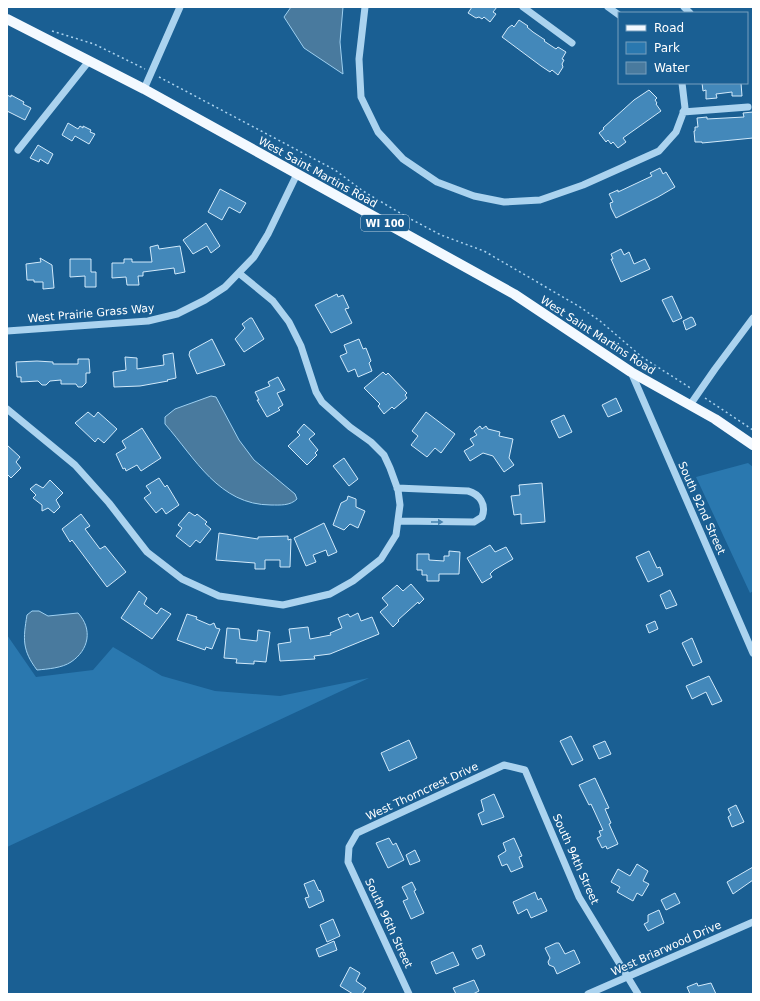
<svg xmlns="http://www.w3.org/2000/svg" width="760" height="1001" viewBox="0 0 760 1001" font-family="'DejaVu Sans',sans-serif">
  <rect width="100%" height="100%" fill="#1a5f93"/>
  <path fill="#2a78af" d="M748,463L753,467V591L750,593L696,477Z
    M7,635L36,677L93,670L113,647L162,676L215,691L280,696L369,678L7,847Z"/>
  <path fill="#497a9e" stroke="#9ed0f1" d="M291,7H343L340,42L343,74L304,48L284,17Z
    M211,396L216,397L239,440L254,460L295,494L297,499C290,506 280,505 271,505C219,505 195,458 165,424V417L175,409Z
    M32,611H39L48,616L78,613C93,629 89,650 71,662C62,668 48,669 37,670C22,650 23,639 27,615Z"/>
  <path fill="#4388ba" stroke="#d2eafb" d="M472,7H497L493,12L496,14L490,22L484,17L482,19L479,17L476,18L468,13Z
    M519,20L528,26L527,27L533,32L545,40L544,41L556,49L558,47L566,52L562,59L564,60L562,64L563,67L558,75L552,70L550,72L541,66L502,37L508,28L512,25L514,27Z
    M702,83H741L742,96H732V92L716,94L717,98L706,99V90L703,91Z
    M649,90L657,98L655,100L657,103L656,104L661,111L623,138L626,142L618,148L613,142L611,144L608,140L606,142L599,133L604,129L603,128L634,100Z
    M7,95L11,97V95L24,102L23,104L31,108L25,120L7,111Z
    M753,112V138L702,143V142H695L694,131H695V127H698L697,118L707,117V119L744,117L743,113Z
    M68,123L78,129L80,126L83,128V126L91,130L90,132L95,134L89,144L75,136L72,141L62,135Z
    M38,145L53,154L48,164L40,159L39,162L30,158Z
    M660,168L663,174L666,172L675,187L658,197L616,218L611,208L610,203L613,202L609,194L618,190V192L652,176L650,173Z
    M220,189L246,203L240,213L229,207L222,220L208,212Z
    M206,223L220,246L211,253L207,246L193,254L183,240Z
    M158,245L159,249L180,246L185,272L175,274L174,268L143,272V276H138L139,285H127L126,277L112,278V263H124V259H132V262H152L150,247Z
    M621,249L624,255L629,252L634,264L645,259L650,269L621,282L611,259H613L611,254Z
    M40,258L52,265L54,288L43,289V282H34V280H27L26,264L41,262Z
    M70,259H91V272H96V287H85V276L70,277Z
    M337,294L338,297L343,295L349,308L345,309L352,323L331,333L315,305Z
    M672,296L682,318L673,322L662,300Z
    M691,317L693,318L696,325L686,330L683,321Z
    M250,318H252L264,339L244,352L235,339L245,328L242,324Z
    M212,339L225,365L197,374L189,355L190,351Z
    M359,339L363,349L366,348L371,361L369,363L372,371L358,377L355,369L348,372L340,356L347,353L344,345Z
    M173,353L176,378L167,380L168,381L140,386L114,387L113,372L126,370L125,357L137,358V369L164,365L163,355Z
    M78,359H89L90,373H86V383L82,387H78L76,384H61V380L50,381L46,385H42L38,381L21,382V377H17L16,362L37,361L53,362V364H78Z
    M383,372L386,375L388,373L407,393L405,395L407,398L394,409L392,407L384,414L378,406L380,404L364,388Z
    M278,377L285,390L277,393L283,405L278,408L280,410L267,417L257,400H259L255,392L270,386L268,382Z
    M616,398L622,411L608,417L602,405Z
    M88,412L94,417L98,412L117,429L104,443L98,438L95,442L75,423Z
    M426,412L455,434L441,453L435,448L427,457L411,445L418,436L412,431Z
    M564,415L572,432L559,438L551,421Z
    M304,424L315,434L309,439L318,450L315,453L317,455L307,465L288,446L300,435L297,432Z
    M480,426L482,429L486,426L488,429L500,432L499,436L513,439L509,458L514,465L504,472L493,456L483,453L470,461L464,451L474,445L470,439L477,435L474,431Z
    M142,428L161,458L141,471L137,465L126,471L125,468L123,469L116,454L126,448L122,441Z
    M7,445L20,457L16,462L21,468L11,478L7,474Z
    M344,458L358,479L349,486L333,466Z
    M159,478L165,487L167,485L179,505L166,514L162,508L156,513L144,498L151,493L146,486Z
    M50,480L63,493L56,500L60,507L54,513L48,508L42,511V505L33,498L36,495L30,489L36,484L43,488Z
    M542,483L545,522L521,524V514L514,515L511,496L520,495L519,485Z
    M348,496L356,499V507L365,511L358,528L350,524L344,530L333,525L341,503L347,500Z
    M189,512L195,516L197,514L207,522L205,524L211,529L200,543L196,540L190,547L176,536L182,528L178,525Z
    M81,514L90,526L85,529L100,549L105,546L126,572L107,587L72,540L70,542L62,529Z
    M324,523L337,552L328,556L326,550L313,555L316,562L306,566L294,538Z
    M219,533L258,539V537L288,536V540L291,539L290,567H280V560H265V569H255V563L216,560Z
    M490,545L495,552L506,547L513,559L494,570L490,574L492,577L482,583L467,558Z
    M449,551L460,552L459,574H439V581H427V575H422V570H417V554H429V560L444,561V556H449Z
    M649,551L657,568L660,567L663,575L648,582L636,557Z
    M411,584L424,599L419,604L418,602L398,620L399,621L393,627L380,612L388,605L382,598L397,585L403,591Z
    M670,590L677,605L666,609L660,595Z
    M139,591L147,598L144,604L157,614L161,608L171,614L152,639L121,618Z
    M358,613L361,621L372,617L379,634L330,654L314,656L315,659L280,661L278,644L291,642L289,629L308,627L310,639L331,635L330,633L342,628L338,618L348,614L350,617Z
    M187,614L197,617L196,619L210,625L214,623L216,628L220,629L212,649L206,647L205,650L177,640Z
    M655,621L658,629L649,633L646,625Z
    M227,628L239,629L240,639L257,641L258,630L270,632L266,662L254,661V664L236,663L237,659L224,658Z
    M692,638L702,662L693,666L682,643Z
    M709,676L722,701L712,705L706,692L692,699L686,686Z
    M571,736L583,760L572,765L560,741Z
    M409,740L417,758L389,771L381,753Z
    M605,741L611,754L599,759L593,746Z
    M595,778L609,808L605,809L611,823L609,824L618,844L607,849L606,846L602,848L597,838L601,836L599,831L603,830L591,804L589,805L579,785Z
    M494,794L504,817L482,825L478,814L484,811L481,800Z
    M736,805L744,822L732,827L728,817L731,815L728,809Z
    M389,838L393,845L396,843L404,860L388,868L376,843Z
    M514,838L522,856L519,857L523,867L511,872L507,864L502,866L498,856L506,851L503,843Z
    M415,850L420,861L410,865L406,855Z
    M637,864L648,871L643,881L649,884L642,896L637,893L633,901L617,892L620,887L611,882L618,869L630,876Z
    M753,867V880L733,894L727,882Z
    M314,880L319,891L320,890L324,901L309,908L305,898L309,897L304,884Z
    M412,882L416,890L414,891L424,913L411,919L403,901L408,899L402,887Z
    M535,892L538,900L541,898L547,911L531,918L527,909L518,914L513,902Z
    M675,893L680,903L666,910L661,900Z
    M659,910L664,923L648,931L644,924L648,922V915Z
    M333,919L340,936L327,942L320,925Z
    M334,941L337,950L319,957L316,949Z
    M556,943H559L565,954L574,950L580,963L557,974L554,967L549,965L548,962L550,958L545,948Z
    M481,945L485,955L477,959L472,949Z
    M453,952L459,965L436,974L431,962Z
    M350,967L360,973L356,981L366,988L362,994H353L340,986Z
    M474,980L479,991L473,994H456L453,988Z
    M697,983L698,986L711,983L716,994H690L687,987Z"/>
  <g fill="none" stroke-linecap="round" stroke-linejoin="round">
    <path stroke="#abd3ef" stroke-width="1.5" stroke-dasharray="2 3" stroke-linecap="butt" d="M52,31L94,44L145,69
      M159,77L335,170L363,191L405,216L441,235L484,251L580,307L600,321L642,357L692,389
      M705,398L753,430"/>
    <path stroke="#abd3ef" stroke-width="7" d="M365,7L359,59L361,97L378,132L403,159L437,182L474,196L504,202L540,200L583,185L659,151L676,132L685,108L682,83
      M523,7L572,43
      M608,7L619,15
      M684,7L690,13
      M144,89L180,7
      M683,112L748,107
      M18,150L89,61
      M7,331L148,321L177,314L205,300L225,287L254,257L268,234L297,174
      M631,372L753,653
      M690,405L715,369L753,318
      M7,409L75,465L109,503L147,552L182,579L219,596L283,605L330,594L353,581L381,559L396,535L400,505L398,490L390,468L384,455L371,442L350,427L322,402L316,392L301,346L289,322L273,301L240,274
      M397,488L468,491C479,494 487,504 482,517L474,522L398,521
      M409,994L348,862L349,847L357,833L504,765L525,770L579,897L638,994
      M588,994L753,922"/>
    <path stroke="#f3f9ff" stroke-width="10" d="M7,19L144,89L514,294L631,372L715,419L753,445"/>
  </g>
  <defs><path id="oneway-solid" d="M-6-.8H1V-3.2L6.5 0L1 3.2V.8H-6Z"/></defs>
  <use fill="#4682af" href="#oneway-solid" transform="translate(437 522)"/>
  <g text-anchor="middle" stroke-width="3" stroke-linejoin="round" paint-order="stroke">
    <rect fill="#1a5f93" stroke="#bacfdf" stroke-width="1" x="361" y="215" width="48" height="16" rx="3"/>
    <g font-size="10" font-weight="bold" fill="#fff">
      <text x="385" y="227">WI 100</text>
    </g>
    <g font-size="11" fill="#fff" stroke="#1a5f93">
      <text transform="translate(318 172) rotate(29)" y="4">West Saint Martins Road</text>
      <text transform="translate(91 313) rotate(-5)" y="4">West Prairie Grass Way</text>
      <text transform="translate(598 335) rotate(33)" y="4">West Saint Martins Road</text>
      <text transform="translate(702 508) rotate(66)" y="4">South 92nd Street</text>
      <text transform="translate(422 791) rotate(-25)" y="4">West Thorncrest Drive</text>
      <text transform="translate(576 859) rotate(66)" y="4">South 94th Street</text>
      <text transform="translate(389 923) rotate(65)" y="4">South 96th Street</text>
      <text transform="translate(666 948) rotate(-24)" y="4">West Briarwood Drive</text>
    </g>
  </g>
  <rect width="760" height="1001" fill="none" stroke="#ffffff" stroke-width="16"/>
  <rect x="618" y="12" width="130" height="72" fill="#1a5f93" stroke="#769fbe"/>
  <rect x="626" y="25" width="20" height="6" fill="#f3f9ff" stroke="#769fbe"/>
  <text x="654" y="32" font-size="12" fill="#ffffff">Road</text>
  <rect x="626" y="42" width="20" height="12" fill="#2a78af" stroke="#769fbe"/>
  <text x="654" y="52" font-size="12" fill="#ffffff">Park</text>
  <rect x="626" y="62" width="20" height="12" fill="#497a9e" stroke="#769fbe"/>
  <text x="654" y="72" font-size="12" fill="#ffffff">Water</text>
</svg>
